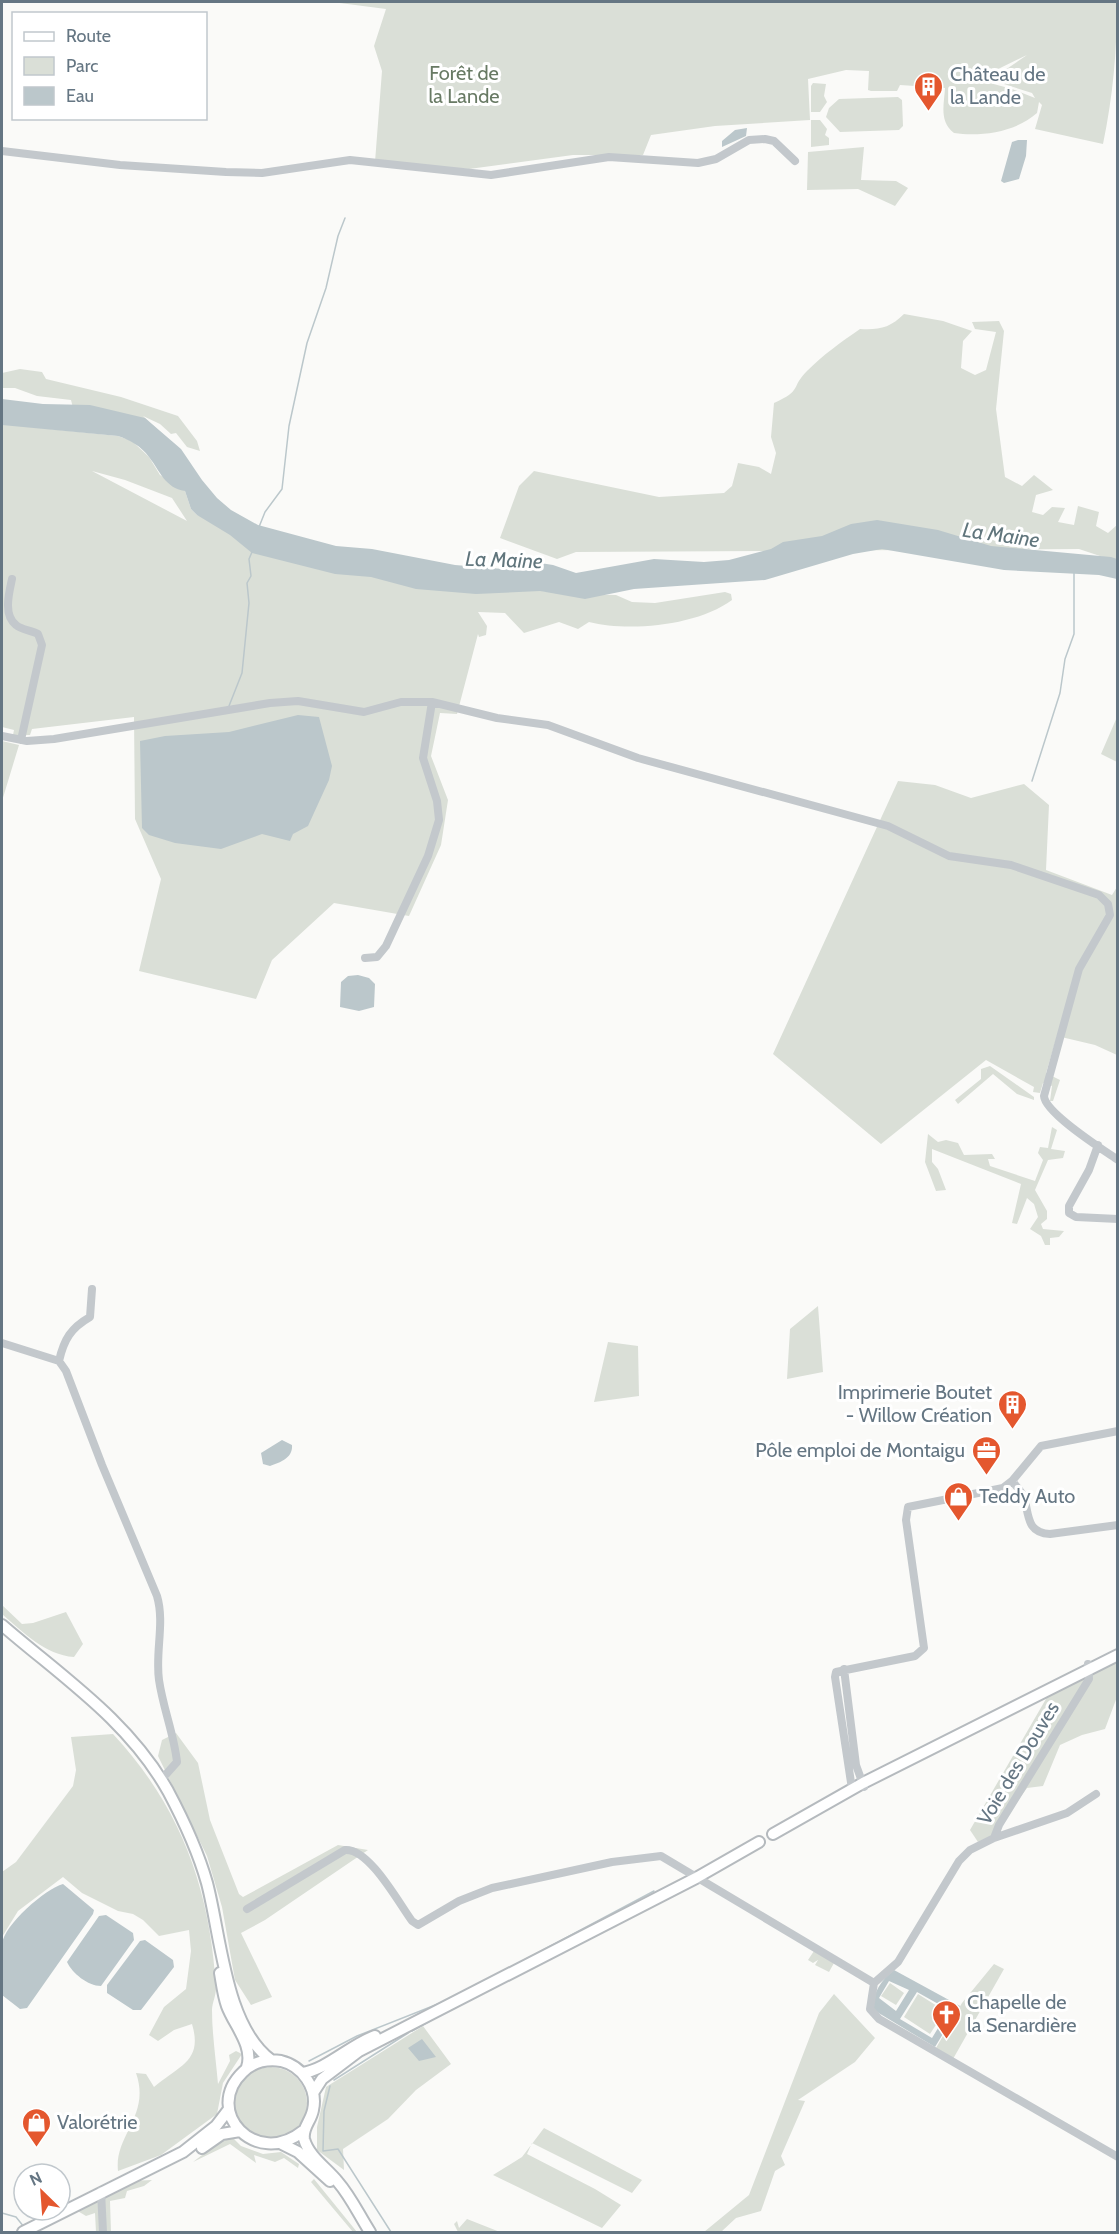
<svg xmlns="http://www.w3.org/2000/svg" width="1119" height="2234" viewBox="0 0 1119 2234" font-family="Cabin,sans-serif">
  <rect width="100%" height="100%" fill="#fafaf8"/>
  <path fill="#dadfd7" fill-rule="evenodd" d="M332,2H1117C1117,51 1113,96 1103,144L1035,129L1042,105L1039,102L1037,113C1016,132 981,137 954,133C939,121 944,105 945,88L900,85L897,91H871L868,90L869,71L846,70L808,79L810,120L715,126L651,135L643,155H573L469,169L375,162L382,71L374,46L386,9ZM1027,55L1008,68L982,77L1032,93L1035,98L1012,89L968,77L969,74L992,72Z
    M813,83L826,84L824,96L827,102L820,112H811V86Z
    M898,97L902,100L903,126L899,130L840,132L826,117L829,108L839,99Z
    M811,120H820L827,129L825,135L829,138V145L811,147Z
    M864,147L861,180L896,181L908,188L895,206L858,189L807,190L808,152Z
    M904,314L943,321L972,331L963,341L961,368L975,375L986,370L996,332L975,329L972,322L999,321L1004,331L996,409L1005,477L1022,486L1034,475L1053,490L1036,495L1032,512L1043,515L1052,507L1065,508L1058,522L1074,525L1078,506L1099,512L1096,526L1108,533L1117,525L1118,562L1079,549L576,552L557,559L500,538L519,486L534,471L659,497L724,493L732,486L738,463L759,467L771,474L776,453L771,437L774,403C803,390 790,388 807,371C823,355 841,342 860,329C879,330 890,328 904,314Z
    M20,369L42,372L46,379L121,397L178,416L197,441L200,451L187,447L176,433L171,434L160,424L143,416L171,442L167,444L73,408L71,400L37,396L15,388H2V373Z
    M2,424L118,436L132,441L149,457L160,475L185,491L191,509L197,515L523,589L570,594L616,595L632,602L655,603L725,592L731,594L732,600C697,626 628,632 589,622L578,629L559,622L524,633L505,613L478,612L487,626L486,635L479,637L478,634L457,714L440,713L431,756L448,800L441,845L409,916L334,903L272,960L256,999L139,971L161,879L135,819L134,717L32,729L30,735H13L14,730L2,727ZM92,471L125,480L172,498L187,521Z
    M1117,717V762L1101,754Z
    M2,741L19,745L2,801Z
    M898,781L935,785L971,798L1024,784L1049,805L1046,870L1112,895L1117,887V1055L1095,1045L1057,1036L1046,1073L1060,1080L1053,1101H1050L1052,1086L1043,1083L1040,1093L1033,1092L1034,1087L986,1060L881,1144L773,1054Z
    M990,1066L1034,1097V1100L1017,1094L993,1074L958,1104L955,1100L981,1079V1069Z
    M1052,1127L1057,1130L1051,1149L1065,1151L1063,1158L1048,1160L1035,1190L1047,1211V1219L1041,1224L1043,1229L1064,1231L1059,1237L1050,1238V1245H1045L1041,1236L1030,1229L1038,1217L1034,1204L1027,1198L1017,1224L1012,1223L1021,1184L932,1149V1162L938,1169L946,1190L936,1191L925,1162L928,1134L938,1142L946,1140L958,1143L964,1155L992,1154L995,1159H988L990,1166L1035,1181L1043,1160L1038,1153L1040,1147L1048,1148Z
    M818,1306L823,1372L787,1379L790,1329Z
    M608,1342L638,1346L639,1396L594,1402Z
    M2,1605L22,1624L33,1623L66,1612L83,1644L74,1657C45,1655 23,1632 2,1614Z
    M1117,1657V1697L1105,1729L1082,1735L1060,1745L1043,1786L1027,1788L993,1835L978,1842L970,1830L1050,1692Z
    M176,1733L198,1763L210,1820L239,1894L243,1897L338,1845L368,1850L265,1920L241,1933L272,1997L251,2005L235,1980L222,1907L207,1856L158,1756L162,1740Z
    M113,1734C181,1807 210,1889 216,1988C216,1996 212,2003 212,2010C212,2034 216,2060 218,2084L230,2061L229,2055L236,2051L242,2054L223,2083L217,2114L161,2155L118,2171C114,2135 151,2116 136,2073L146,2074L154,2087C180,2065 203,2061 192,2024L174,2030L158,2041L149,2035L164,2007L186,1989L191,1951L189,1930L159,1936L143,1920L133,1914L118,1911L82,1893L63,1877L18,1911L2,1937V1872L16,1862L73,1786L76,1770L71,1737Z
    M814,1951L834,1963L829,1972L815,1965L818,1960L813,1963L808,1960Z
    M994,1964L1004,1969L953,2059L936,2048L962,2003Z
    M890,1983L904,1993L896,2005L881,1996Z
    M834,1994L875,2038L855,2062L798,2100L805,2101L781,2156L785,2165L775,2171L761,2211L736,2218L721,2232H704L749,2195L819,2013Z
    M918,1994L945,2011L930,2034L904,2017Z
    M423,2026L451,2064L416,2090L388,2119L343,2149L344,2170L317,2150V2127L326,2087Z
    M235 2103a36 36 0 1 1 72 0a36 36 0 1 1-72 0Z
    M544,2128L642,2180L632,2193L532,2143L527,2154L595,2189L621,2205L602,2228L493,2175L522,2157Z
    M233,2138L241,2146L263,2154L281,2152L299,2164L298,2168L284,2158L275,2162L254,2155L256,2163L230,2144L193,2162L219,2142Z
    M314,2179L357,2232H353L311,2182Z
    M152,2180L144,2186L127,2191L125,2198L110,2201L111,2232H96L95,2213L86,2216L76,2210L131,2181Z
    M467,2219L500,2232H458L454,2224L457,2221L459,2228Z"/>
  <path fill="#bbc7cb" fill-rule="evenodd" d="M747,128L746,136L722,147V141L735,130Z
    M1018,140H1027L1026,156L1019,179L1004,183L1001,181L1012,142Z
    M2,399L43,404L90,405L145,418L181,449L202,480L217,498L231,510L258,525L336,546L372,549L455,565L503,569L534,562L553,565L576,573L654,559L704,562L729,560L771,549L783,542L822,536L851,524L877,520L938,530L991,546L1111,557L1117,559V579L1099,575L1004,570L882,549L853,554L765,580L634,589L585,599L540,591L476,594L416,589L371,577L335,574L252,553L230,535L197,515L191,509L185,491C165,488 160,471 149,457C141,446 130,440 118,436L2,425Z
    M298,715L319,717L332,766L329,780L308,826L293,834L290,841L262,834L221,849L175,843L149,835L142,828L140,741L165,736L229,732Z
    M358,975L369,978L375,984L374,1007L359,1011L340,1007L341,982L348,976Z
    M282,1440L292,1445C293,1458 281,1462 270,1466L263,1464L261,1453Z
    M63,1884L94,1910L93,1914L27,2008L20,2009L2,1995C1,1979 0,1961 2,1944C4,1925 45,1889 63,1884Z
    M106,1915L133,1933L134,1940L101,1986C88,1986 72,1973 67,1962L99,1916Z
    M145,1940L173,1960L174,1967L141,2010H133L107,1993V1985L140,1941Z
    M894,1970L960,2006L935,2047L872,2009C874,1992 880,1981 894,1970ZM889,1981L909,1990L896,2011L879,1998ZM917,1992L949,2010L932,2038L900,2019Z
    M422,2039L436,2057L419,2061L408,2048Z"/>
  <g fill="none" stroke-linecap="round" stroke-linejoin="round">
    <path stroke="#bbc7cb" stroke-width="1.5" d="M259,527L265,512L282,489L289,426L307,343L326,288L338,236L345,218
      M229,706L242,673L249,603L247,583L251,576L249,559L252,552
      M1032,781L1060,693L1065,659L1074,634V572
      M498,1974L654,1891
      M412,2031L444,2013
      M309,2061L357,2036L443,2002
      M334,2080L408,2033
      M330,2086L324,2111L323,2151L338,2149L391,2232
      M2,2213L16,2217L24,2227"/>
    <defs>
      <path id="major" d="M2,1625C62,1677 128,1720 168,1791C184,1821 198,1851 207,1883C221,1936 225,2026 271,2060
        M773,1834L863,1783L1118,1655
        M220,1973C222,1984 223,1995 227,2006C234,2025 254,2046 247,2067
        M302,2073C326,2070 350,2045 375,2036
        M313,2093L322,2079L359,2051L696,1878L759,1842
        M303,2131C256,2169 202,2111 243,2072C253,2062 267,2059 281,2061C302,2066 318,2088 313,2110C311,2121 302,2128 304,2139C309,2157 327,2168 338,2182C351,2197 359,2215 370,2232
        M282,2144L298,2152L330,2181
        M202,2148L222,2134L240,2131
        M23,2232L183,2152L216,2126L229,2109"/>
    </defs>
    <use href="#major" stroke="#b5babe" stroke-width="14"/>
    <path stroke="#c3c8cc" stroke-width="8" d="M2,151L120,165L226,172L262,173L350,160L491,175L609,157L698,163L716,159L749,140L765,139L774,141L795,161
      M12,579C9,593 3,615 16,625C22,630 31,630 38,634L42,645L21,740
      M2,736L27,741L54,739L270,703L298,701L364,712L401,702H432L497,718L548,725L638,758L888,826L949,856L1011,865L1099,895L1108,904L1110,915L1079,969L1044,1096C1045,1113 1102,1149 1118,1160
      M365,958L377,957L386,946L428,856L439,820L437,801L423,758L432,702
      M1098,1145L1089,1170L1069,1206V1213L1076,1217L1118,1219
      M2,1343L59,1361L66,1371L102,1465L157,1596C165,1623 155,1652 159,1680C163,1708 174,1734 177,1762L161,1780
      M59,1361C64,1339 71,1328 90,1317L92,1289
      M1012,1481C1016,1486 1021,1491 1024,1497C1029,1514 1026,1533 1050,1534L1118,1525
      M844,1669L856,1765L864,1787
      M852,1789L835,1677L836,1672L915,1656L924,1648L906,1520L908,1507L1003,1488L1012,1481L1041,1446L1118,1431
      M994,1838L1067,1813L1096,1794
      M247,1909L345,1850C369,1848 398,1902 412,1921L418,1925L459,1901L492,1888L612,1862L661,1856L874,1983
      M874,1983L898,1962L959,1861L970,1850L994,1838L999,1825L1089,1679L1088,1664
      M874,1983L870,2009L879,2019L1118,2157
      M101,2191L103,2232"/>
    <use href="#major" stroke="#fff" stroke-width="10"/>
  </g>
  <defs>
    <symbol id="building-pin" viewBox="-11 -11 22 30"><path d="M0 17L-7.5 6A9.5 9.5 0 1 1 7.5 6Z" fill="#e4572e" stroke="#fff"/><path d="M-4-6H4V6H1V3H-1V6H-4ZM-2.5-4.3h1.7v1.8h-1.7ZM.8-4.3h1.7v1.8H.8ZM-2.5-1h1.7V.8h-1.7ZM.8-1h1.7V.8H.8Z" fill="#fff"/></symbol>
    <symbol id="office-pin" viewBox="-11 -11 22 30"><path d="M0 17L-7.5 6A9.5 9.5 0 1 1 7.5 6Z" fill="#e4572e" stroke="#fff"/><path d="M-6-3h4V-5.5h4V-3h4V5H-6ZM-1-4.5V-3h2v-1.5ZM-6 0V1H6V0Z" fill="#fff"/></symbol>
    <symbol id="shop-pin" viewBox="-11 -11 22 30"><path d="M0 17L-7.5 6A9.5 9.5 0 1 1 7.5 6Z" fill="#e4572e" stroke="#fff"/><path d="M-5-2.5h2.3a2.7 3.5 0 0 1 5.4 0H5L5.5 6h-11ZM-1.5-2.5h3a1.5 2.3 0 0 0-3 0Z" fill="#fff"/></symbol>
    <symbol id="church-pin" viewBox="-11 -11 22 30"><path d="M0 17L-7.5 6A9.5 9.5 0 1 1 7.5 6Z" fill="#e4572e" stroke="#fff"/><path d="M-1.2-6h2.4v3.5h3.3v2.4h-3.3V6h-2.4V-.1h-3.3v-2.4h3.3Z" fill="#fff"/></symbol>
  </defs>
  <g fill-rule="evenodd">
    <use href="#building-pin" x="912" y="70" width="33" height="45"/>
    <use href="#building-pin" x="996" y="1388" width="33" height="45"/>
    <use href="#office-pin" x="970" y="1434" width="33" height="45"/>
    <use href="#shop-pin" x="942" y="1480" width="33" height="45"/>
    <use href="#church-pin" x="930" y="1998" width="33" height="45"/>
    <use href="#shop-pin" x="20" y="2106" width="33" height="45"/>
  </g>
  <g text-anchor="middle" stroke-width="6" stroke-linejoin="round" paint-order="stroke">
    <g font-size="20" fill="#687a64" stroke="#fff">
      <text x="464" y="80">Forêt de<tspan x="464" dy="23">la Lande</tspan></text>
    </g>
    <g font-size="20" fill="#657683" stroke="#fff" text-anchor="start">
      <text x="950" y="81">Château de<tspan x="950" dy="23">la Lande</tspan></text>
      <text x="992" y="1399" text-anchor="end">Imprimerie Boutet<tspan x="992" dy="23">- Willow Création</tspan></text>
      <text x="965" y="1457" text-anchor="end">Pôle emploi de Montaigu</text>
      <text x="979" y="1503">Teddy Auto</text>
      <text x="967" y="2009">Chapelle de<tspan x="967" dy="23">la Senardière</tspan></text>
      <text x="57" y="2129">Valorétrie</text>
    </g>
    <g font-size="20" fill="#657683" stroke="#fff">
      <text transform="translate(1018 1763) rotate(-59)" y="7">Voie des Douves</text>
    </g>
    <g font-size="21" font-style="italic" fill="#60757c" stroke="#fff">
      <text transform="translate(1001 535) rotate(8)" y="7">La Maine</text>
      <text transform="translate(504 560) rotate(2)" y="7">La Maine</text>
    </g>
  </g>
  <rect width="1119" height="2234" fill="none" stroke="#657683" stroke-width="6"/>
  <rect x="12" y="12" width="195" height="108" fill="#ffffff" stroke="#c1c8cd" stroke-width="1.5"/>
  <rect x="24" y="32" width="30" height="9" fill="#ffffff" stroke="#c1c8cd" stroke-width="1.5"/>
  <text x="66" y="42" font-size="18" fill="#657683">Route</text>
  <rect x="24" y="57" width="30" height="18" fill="#dadfd7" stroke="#c1c8cd" stroke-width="1.5"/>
  <text x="66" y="72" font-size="18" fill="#657683">Parc</text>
  <rect x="24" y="87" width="30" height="18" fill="#bbc7cb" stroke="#c1c8cd" stroke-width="1.5"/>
  <text x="66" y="102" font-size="18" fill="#657683">Eau</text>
  <g transform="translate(42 2192) rotate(335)"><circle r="28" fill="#ffffff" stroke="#c1c8cd" stroke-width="1.5"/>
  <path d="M0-4.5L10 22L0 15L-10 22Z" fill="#e4572e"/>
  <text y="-9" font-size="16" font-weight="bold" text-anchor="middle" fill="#657683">N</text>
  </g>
</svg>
